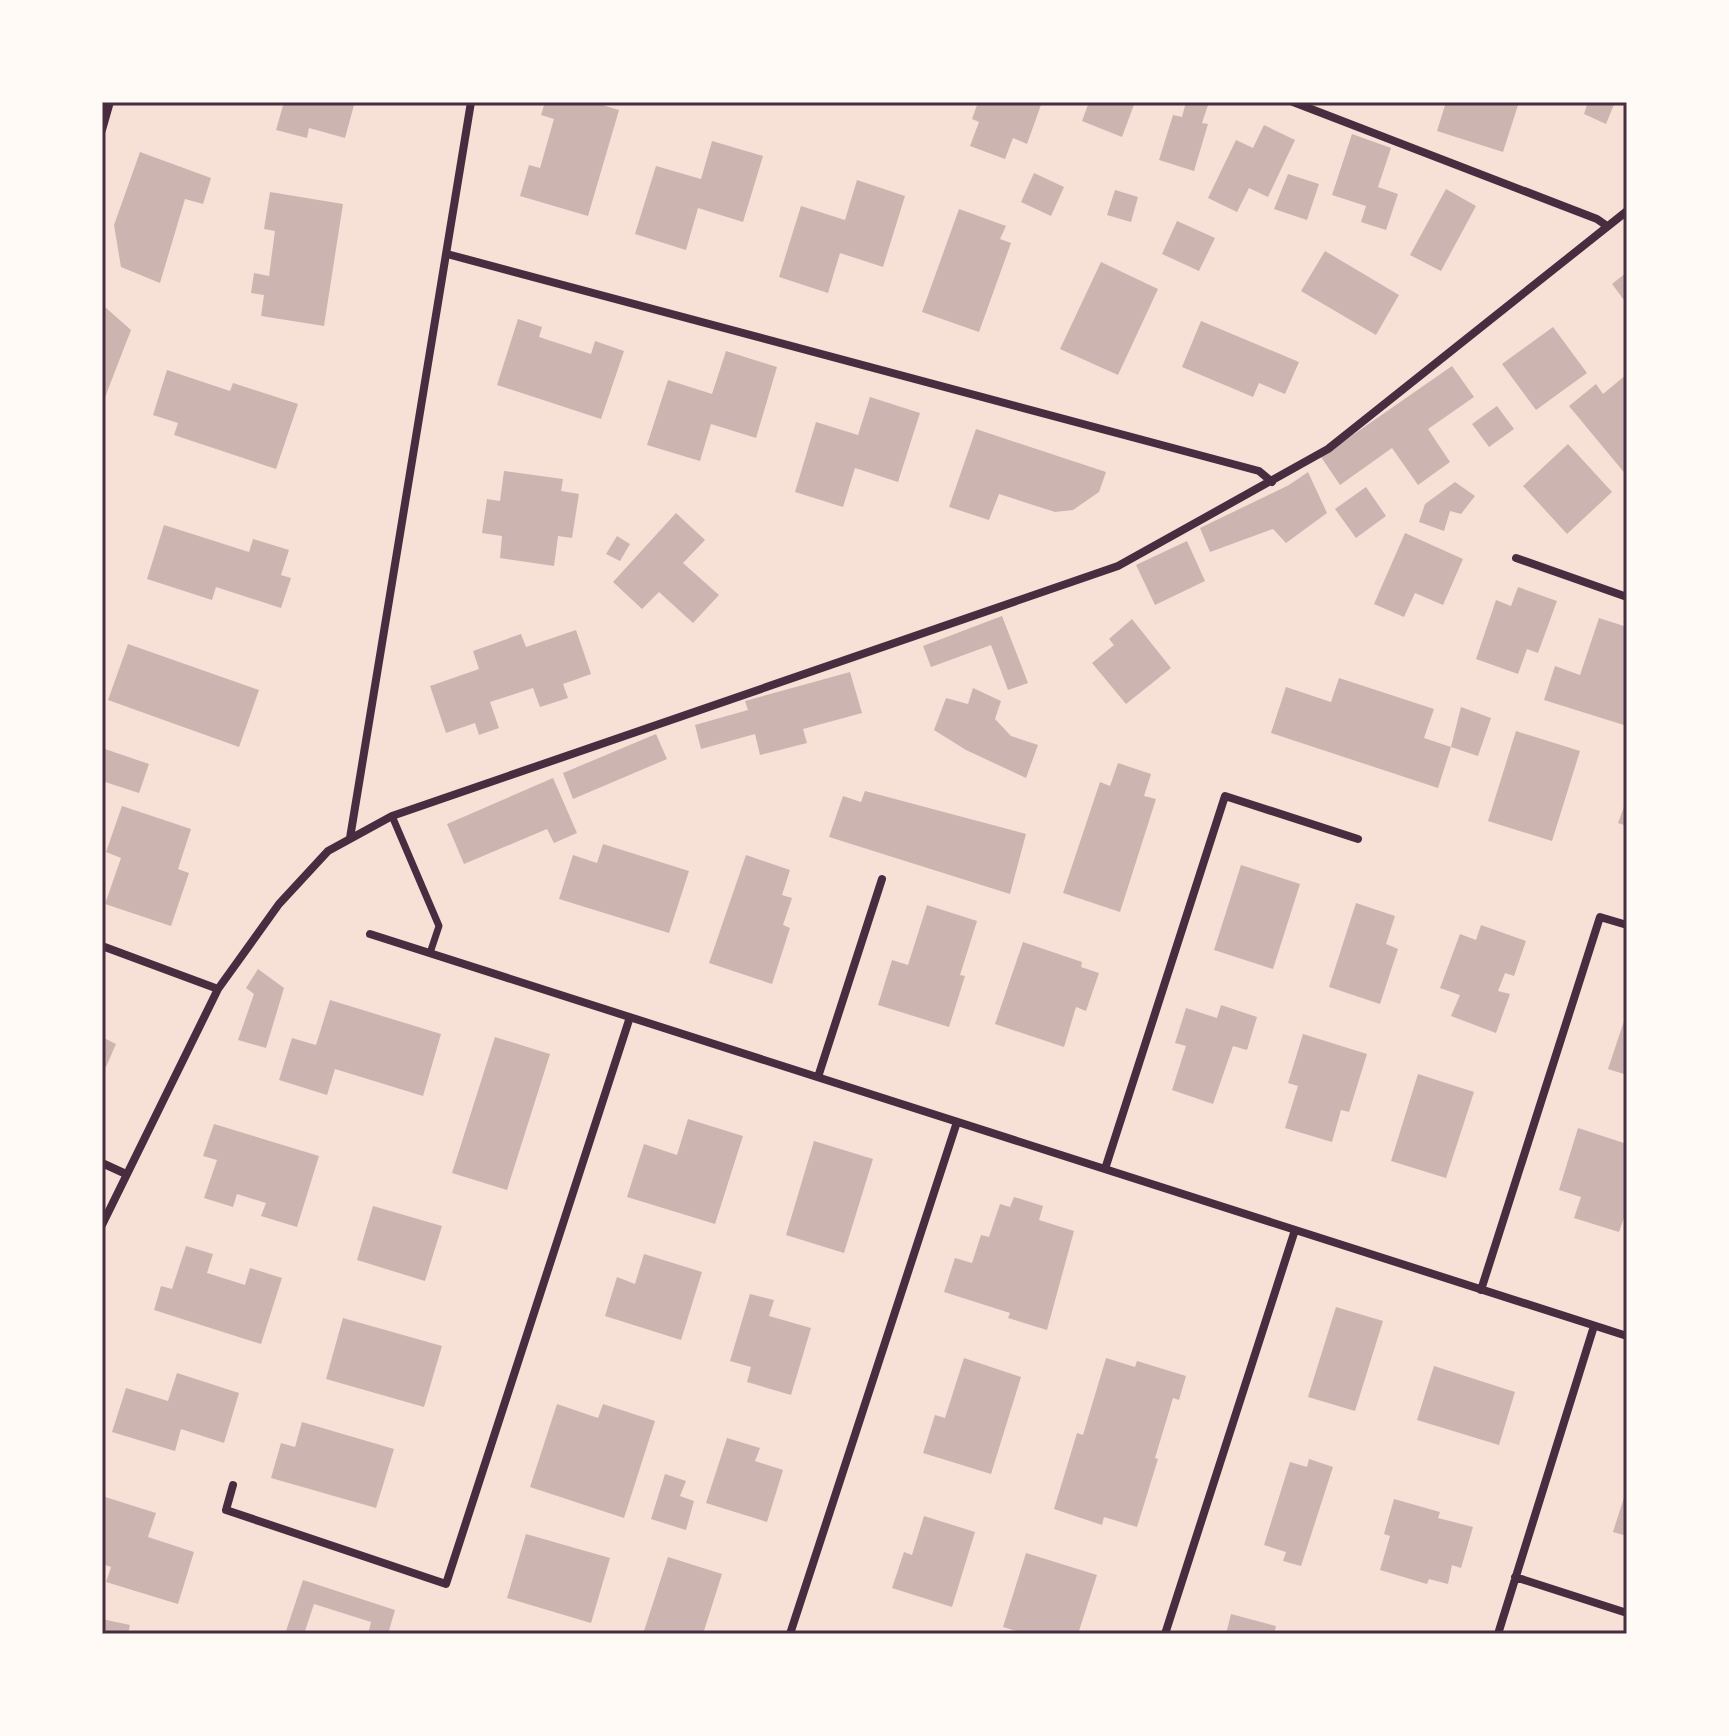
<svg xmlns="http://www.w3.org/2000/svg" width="1729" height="1736" viewBox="0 0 1729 1736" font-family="'Public Sans',sans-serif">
  <rect width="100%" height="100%" fill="#f7e1d7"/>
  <path fill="#ccb4b1" d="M284,102H345L354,105L345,138L309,128L307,138L276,130Z
    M545,102H592L619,110L588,216L520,196L529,165L540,168L554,119L541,115Z
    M978,102H1042L1027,144L1013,138L1005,159L970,146L979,122L972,119Z
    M1089,102H1135L1122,137L1082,121Z
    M1186,102H1209L1202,123L1208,124L1194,171L1159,160L1173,115L1182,117Z
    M1446,102H1519L1503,152L1437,131Z
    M1588,102H1615L1606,124L1584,114Z
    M1264,125L1295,140L1268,197L1249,188L1237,212L1208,198L1236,140L1253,148Z
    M1352,134L1391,148L1378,187L1398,194L1386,230L1361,222L1366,206L1332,195Z
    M712,141L763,156L743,222L698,208L686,250L635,234L656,166L701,179Z
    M140,152L211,178L203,204L185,199L160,283L121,267L114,225Z
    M1034,173L1064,187L1051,216L1021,202Z
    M1288,174L1319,184L1307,220L1274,209Z
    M857,180L905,196L883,267L840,253L828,293L779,277L801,206L845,220Z
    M1446,189L1476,206L1441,271L1410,255Z
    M1115,190L1138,197L1131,222L1107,215Z
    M270,192L343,204L324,326L261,316L264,295L251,293L254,273L269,276L275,231L264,229Z
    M959,209L1006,226L1000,239L1011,243L979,332L922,312Z
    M1177,221L1215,238L1199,271L1162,254Z
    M1325,251L1399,295L1376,335L1301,291Z
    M1101,262L1158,289L1118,375L1060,349Z
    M1627,272V304L1612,284Z
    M105,307L131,330L102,405V316Z
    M518,319L542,327L539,337L591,354L595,341L624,351L601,419L497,385Z
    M1201,321L1299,362L1285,394L1259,383L1253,397L1182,367Z
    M1553,327L1587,373L1536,410L1502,364Z
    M726,351L777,367L756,438L711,424L700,461L647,445L668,380L712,394Z
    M1452,366L1474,397L1428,429L1450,462L1418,485L1392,448L1340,485L1321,457Z
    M167,370L230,391L233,383L298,404L276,469L174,435L178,423L153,415Z
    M1627,374V416L1624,419L1627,423V476L1569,406L1596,384L1603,394Z
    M870,397L920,413L898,482L855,468L843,507L795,492L816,422L858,435Z
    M1497,406L1514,429L1489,447L1472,424Z
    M976,429L1106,472L1099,492L1073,510L1055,512L999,494L989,520L949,507Z
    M1568,444L1612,492L1567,534L1523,486Z
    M504,471L563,479L561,491L579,494L572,538L558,536L554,566L500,558L502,536L482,533L487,499L500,501Z
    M1308,472L1327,513L1286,543L1273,529L1210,552L1200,528L1289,485Z
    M1455,482L1475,496L1461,514L1450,511L1444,531L1419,522L1425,504Z
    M1366,487L1386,516L1356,538L1335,509Z
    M676,513L705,540L683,563L719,595L693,623L659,592L642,609L613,582Z
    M164,525L249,552L253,539L289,550L281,575L291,578L281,608L216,587L212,600L147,579Z
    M1405,533L1463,559L1443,605L1415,593L1404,617L1374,604Z
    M617,536L630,544L620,561L606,554Z
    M1187,541L1205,581L1155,605L1136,565Z
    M1518,587L1557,601L1538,653L1527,649L1518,674L1476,659L1496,600L1511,606Z
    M1002,616L1028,683L1008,690L991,645L931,667L923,646Z
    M1599,618L1627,627V726L1544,700L1555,666L1580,675Z
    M1132,619L1171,668L1126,704L1092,663L1114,645L1109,639Z
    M576,630L591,674L563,684L568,698L540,707L533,688L490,702L499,728L479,735L475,723L446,733L430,686L479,669L473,651L521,634L526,647Z
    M128,644L259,690L239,747L108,700Z
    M850,672L862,713L803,729L807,743L760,755L755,734L701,749L695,725L748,710L745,701Z
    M1339,678L1434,709L1424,738L1451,747L1438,788L1271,733L1286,687L1331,702Z
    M973,688L1001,701L995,719L1011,736L1038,745L1026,778L966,750L934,730L946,698L968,704Z
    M1461,707L1491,718L1478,756L1451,747Z
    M1516,731L1580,751L1552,841L1488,821Z
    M656,734L667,759L573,799L563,773Z
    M102,748L149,764L139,793L102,781Z
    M1118,763L1151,774L1144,796L1156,799L1120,912L1063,893L1100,782L1110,786Z
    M553,778L577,833L554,843L547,829L464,864L447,824Z
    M865,791L1026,834L1010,894L829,837L843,796L861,802Z
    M1627,798V826L1618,823Z
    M122,806L191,829L178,869L189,873L171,926L105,904L121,858L106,852Z
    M603,844L689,871L669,933L559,899L573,855L597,863Z
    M746,855L790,870L782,895L792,898L783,925L790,928L772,984L709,963Z
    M1241,865L1300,884L1273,969L1214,950Z
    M1356,903L1395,916L1386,944L1398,949L1380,1004L1329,987Z
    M927,905L977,921L960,975L965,976L949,1027L878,1005L892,960L908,965Z
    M1481,925L1526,941L1514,976L1505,973L1498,991L1510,994L1496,1033L1451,1016L1460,995L1440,988L1460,934L1476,940Z
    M1023,942L1082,962L1081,967L1099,973L1086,1011L1076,1007L1064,1047L995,1024Z
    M258,969L284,988L266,1048L238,1040L254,994L246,988Z
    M330,1000L441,1034L423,1096L335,1069L327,1095L279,1080L292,1038L316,1045Z
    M1221,1005L1257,1017L1247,1050L1233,1046L1213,1104L1172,1090L1186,1046L1175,1043L1186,1008L1217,1018Z
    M1627,1012V1075L1608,1069Z
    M1303,1034L1367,1054L1349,1112L1341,1110L1332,1142L1285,1128L1298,1086L1288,1083Z
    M102,1037L116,1044L106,1067L102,1065Z
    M495,1037L550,1054L507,1190L452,1173Z
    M1418,1074L1474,1092L1446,1178L1391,1161Z
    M688,1119L743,1136L715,1224L627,1197L644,1144L677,1155Z
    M214,1124L319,1156L297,1227L261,1216L266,1203L237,1194L233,1207L204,1198L217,1160L203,1156Z
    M1578,1128L1627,1144V1209L1619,1232L1574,1218L1581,1197L1559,1190Z
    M814,1141L873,1159L844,1253L786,1235Z
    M1014,1197L1043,1206L1039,1220L1074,1231L1047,1330L1008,1318L1010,1313L944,1292L955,1258L972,1263L981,1235L989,1237L1000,1204L1010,1207Z
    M373,1206L442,1226L425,1281L357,1260Z
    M186,1246L213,1254L207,1273L245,1285L250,1268L282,1278L261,1344L154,1310L161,1286L172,1289Z
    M644,1254L702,1272L681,1340L605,1316L617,1277L635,1284Z
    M750,1294L774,1300L769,1316L811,1328L791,1395L747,1382L751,1367L730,1361Z
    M1336,1307L1383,1321L1355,1411L1308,1397Z
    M343,1318L442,1346L424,1407L326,1379Z
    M964,1358L1021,1377L991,1474L923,1453L935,1415L945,1418Z
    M1106,1358L1135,1367L1137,1361L1186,1376L1179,1400L1173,1398L1155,1458L1158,1459L1137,1527L1104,1517L1102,1525L1054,1509L1077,1433L1083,1435Z
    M1434,1366L1515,1392L1499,1445L1417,1420Z
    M177,1373L239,1393L224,1443L181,1429L175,1451L112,1432L126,1388L168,1401Z
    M557,1404L598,1418L603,1404L655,1421L624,1518L530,1487Z
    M302,1422L394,1449L376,1508L271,1478L281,1443L295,1447Z
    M727,1438L760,1448L755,1461L783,1470L767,1522L706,1503Z
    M1309,1459L1333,1467L1301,1566L1283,1561L1286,1552L1264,1545L1290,1462L1307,1467Z
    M665,1474L686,1481L680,1496L694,1501L686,1530L651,1519Z
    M1626,1491H1627V1536L1613,1532Z
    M102,1496L156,1513L148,1537L194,1552L178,1604L106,1582L111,1567L102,1564Z
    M1394,1499L1440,1512L1438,1518L1473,1527L1461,1568L1452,1565L1448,1584L1429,1579L1427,1584L1380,1570L1390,1536L1384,1534Z
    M924,1516L975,1532L952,1607L892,1588L904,1552L912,1555Z
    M526,1534L610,1558L591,1623L507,1598Z
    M1026,1553L1097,1575L1078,1634H1026L1003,1627Z
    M668,1557L722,1574L703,1634H643Z
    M303,1580L395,1610L388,1634H368L371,1622L314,1604L304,1634H285Z
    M1231,1614L1276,1626L1274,1634H1226Z
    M102,1619L130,1625L128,1634H102Z"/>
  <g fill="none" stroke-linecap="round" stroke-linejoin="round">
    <path stroke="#4a2c40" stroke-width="7" d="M392,816L439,926L430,953"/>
    <path stroke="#4a2c40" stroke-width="8" d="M1293,102L1597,219L1607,226
      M102,130L110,102
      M447,254L1259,471L1272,482
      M1516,558L1627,597
      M350,838L471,102
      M370,934L1627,1336
      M102,946L218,989
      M818,1077L882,879
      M102,1163L126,1174
      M1105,1169L1225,796L1358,839
      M102,1225L218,989L279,904L328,851L392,816L1118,566L1328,449L1627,211
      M1481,1290L1600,917L1627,925
      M233,1485L226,1510L446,1584L630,1017
      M1515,1577L1627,1613
      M790,1634L957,1122
      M1165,1634L1295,1230
      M1498,1634L1594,1326"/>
  </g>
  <rect width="1729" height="1736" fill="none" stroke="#fffaf5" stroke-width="208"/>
  <rect x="104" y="104" width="1521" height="1528" fill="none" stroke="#4a2c40" stroke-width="3"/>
</svg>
